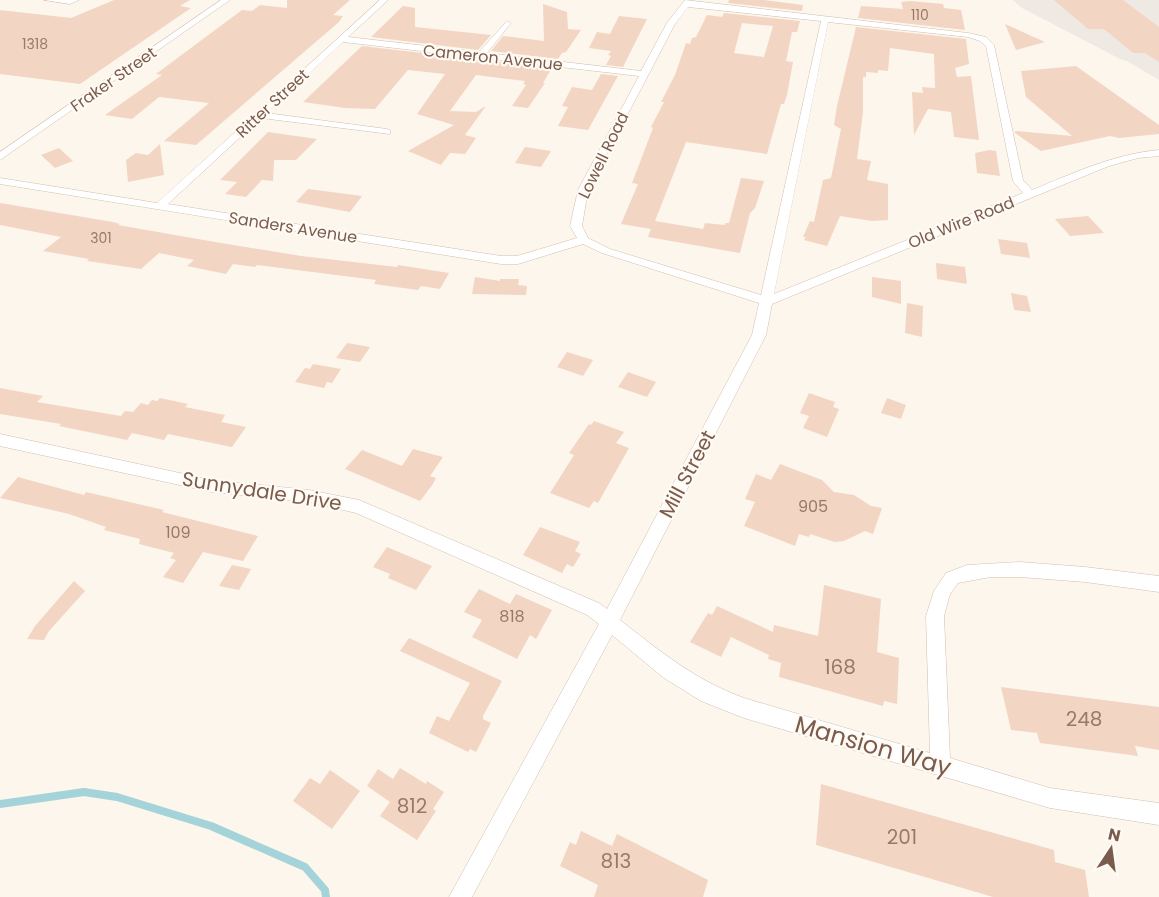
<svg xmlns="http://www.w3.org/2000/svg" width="1159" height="897" viewBox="0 0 1159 897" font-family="Poppins,sans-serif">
  <rect width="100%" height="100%" fill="#fdf6ec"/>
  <path fill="#efe9e4" d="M1013,0H1159V80L1127,61L1122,60L1022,8Z"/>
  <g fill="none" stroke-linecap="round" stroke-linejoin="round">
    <path stroke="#a5d3da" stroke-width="8" d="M0,804L84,792L117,797L211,826L305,867L325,890L326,897"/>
  </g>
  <path fill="#f3d5c3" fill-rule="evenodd" d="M114,0H190L180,6L191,8L80,84L0,74V10L71,18Z
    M287,0H350L333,15L343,16L339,22L196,145L164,141L209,103L159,97L132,119L105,115L162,75L156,74L242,10L252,11L260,5L287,8Z
    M729,0H764L803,5L802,11L728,3Z
    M1054,0H1123L1159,27V62L1145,53H1133L1104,29H1088Z
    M910,1L943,4L944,8L961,10L965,30L858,18L861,6L903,9L901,2Z
    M543,4L567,12L568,29L581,30L566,52L562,53L558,59L491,51L503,36L544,41Z
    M403,6L415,8V27L491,35L478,50L371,37Z
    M724,13L800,21L797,32H792L786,61L793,62L787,95L784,104H781L767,154L686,142L655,221L703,229L705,223L725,225V223H729L741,178L764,181L755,208L750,213L740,253L648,237L651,229L621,224L638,184L632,183L653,128L651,127L664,102H661L675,75L686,43L690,44L692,38L696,37L707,15L722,17ZM742,23L773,26L764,57L734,53Z
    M619,16L647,19L623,67L606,65L611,56L608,55L611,51L589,48L597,32L610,34Z
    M1005,24L1045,42L1016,50Z
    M856,27L966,39L969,64L955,68L957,77L971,76L979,140L954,137L951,112L928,109L914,135L912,92L923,93L922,87L935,88L934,54L890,48L888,71L878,70V73L866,72V77H863V112L857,159L871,161L867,180L888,184V220L872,221L840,216L827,246L804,240L806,237H803L810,221L814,222L823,180L831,178L841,129L834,125L837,106Z
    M362,46L552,68L543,83H545L528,108L512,106L526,85L523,84L525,81L476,75L450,111L476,112L486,106L465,135L476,138L465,154L450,153L441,165L408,151L454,125L417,114L445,74L408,70L375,109L345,108L303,102Z
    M1076,66L1159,125V134L1119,138L1110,136L1041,151L1015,133V131L1072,136L1026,97L1021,71Z
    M601,74L618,76L588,130L558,126L568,107L562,106L572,87L592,90Z
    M268,132L317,139L296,160H274L273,181L262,180L246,197L225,194L237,182L220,180Z
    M160,144L164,175L128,182L126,160L136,153L148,155Z
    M525,147L551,151L541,167L515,163Z
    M59,148L73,161L55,168L41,155Z
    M989,150L996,151L1000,176L977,173L975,153Z
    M308,189L362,196L350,212L296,202Z
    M0,203L113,222L120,224L118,225L215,242L301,256L397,267L398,265L449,273L440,289L421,286L418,290L374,284L376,280L257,265L255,267L233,264L226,274L187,266L194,260L159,253L141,269L87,261L89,259L43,251L61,237L0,225Z
    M1088,216L1104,233L1070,236L1055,219Z
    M998,239L1027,243L1030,258L1001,254Z
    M936,263L965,267L967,284L937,279Z
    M475,277L500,281V279H519L518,285L527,286L526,295L472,294Z
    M872,277L901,281V304L872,297Z
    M1011,293L1027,296L1031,312L1014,310Z
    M907,303L923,306L922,337L905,333Z
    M347,343L370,347L360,362L336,358Z
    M567,352L593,360L583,376L557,367Z
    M313,364L341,369L332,383L327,382L324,388L295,382L305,368L310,369Z
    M628,372L656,382L647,397L618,387Z
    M0,388L43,396L37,402L121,416L125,411L133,412L141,403L148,405L152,400L157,401L160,398L188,404L185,407L225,415L221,422L246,427L232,447L168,434L164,440L132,433L127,440L59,426L61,424L0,414Z
    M809,393L835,402L833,407L839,409L827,437L803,428L809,416L800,413Z
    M887,398L906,405L901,419L881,413Z
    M594,421L624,432L616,443L629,448L598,503L594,501L589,508L550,493L574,455L569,453L589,424L591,425Z
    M413,449L443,457L430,476L436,478L433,484L420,501L345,469L362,450L402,466Z
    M780,464L822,480L834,492L854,495L871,506L882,508L873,534L865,531L844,541L835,542L810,534L809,537L799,534L795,546L744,526L755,502L745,499L756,474L771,480Z
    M18,477L84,495L86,492L164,510L162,512L258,536L243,561L203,552L183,583L163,577L176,560L170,558L174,553L139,544L140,539L104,530L106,527L69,514L0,498Z
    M540,527L580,542L575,551L581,554L573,567L567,564L562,573L523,555Z
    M387,547L432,566L416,590L388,578L390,574L373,567Z
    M232,565L251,569L239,590L219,586Z
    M74,581L85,591L49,631L44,640L27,639L35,626Z
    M824,585L881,599L877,652L899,658L897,704L884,701L883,706L779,677L781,663L768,659L769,655L731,637L721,657L690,642L708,613L712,615L717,606L773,632L774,625L818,636Z
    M479,589L510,604L516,594L552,610L536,639L530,635L517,659L472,637L482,620L464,612Z
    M409,638L502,681L483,716V719L491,723L476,752L470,749L468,752L429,733L437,716L449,721L470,683L400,651Z
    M1001,687L1159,707V750L1135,746L1138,756L1040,743L1037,733L1011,730Z
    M400,768L426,784L427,781L444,792L433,809L436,811L417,840L380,816L390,802L367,786L378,769L393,779Z
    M330,770L360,791L332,829L293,801L310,778L320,784Z
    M821,784L1054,850L1055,862L1085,870L1089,897H993L816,845Z
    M581,831L612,846L617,834L708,880L703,897H594L598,885L560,866L570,842L576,845Z"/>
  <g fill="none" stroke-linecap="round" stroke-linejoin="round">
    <defs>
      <path id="street" d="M44,0H79L70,4Z
        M221,0H230L0,160V152Z
        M380,0H388L348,37L479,52L507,21L511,23L487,53L641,71L667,23L685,0L968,33L986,37L994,45L1023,180L1032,190C1074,173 1114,154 1159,150V156L1138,158L1109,166L772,304L766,335L620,620C661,652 695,680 744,698L930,753L926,616L934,591L946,573L967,565L1020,562L1085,567L1159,576V592L1085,582L1020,577H991L958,583L950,594L944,616L950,758L1050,788L1159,803V825L1050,808L744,718L701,701L664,678L612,635L472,897H449L599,624L587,615L356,513L309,502L212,492L0,446V434L212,480L309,490L359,500L599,603L607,609L752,335L759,303L602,253L583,244L518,264H501L0,184V178L157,203ZM688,7L821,21L761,295L610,249L588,238L582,226L588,190L675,24ZM828,22L968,37L980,41L986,46L1013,181L1023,193L774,294ZM343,42L639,76L578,190L570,226L577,238L517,256H501L168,204L261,118L390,134V130L387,129L266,113Z"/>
    </defs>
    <use href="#street" stroke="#d1beb0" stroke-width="1"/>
    <use href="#street" fill="#fff" fill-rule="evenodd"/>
  </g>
  <g text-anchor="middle" stroke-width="4.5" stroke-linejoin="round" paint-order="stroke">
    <g font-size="14" fill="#987a6a">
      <text x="920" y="20">110</text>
      <text x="35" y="49">1318</text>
      <text x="101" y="243">301</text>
    </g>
    <g font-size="16" fill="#7a5c4d" stroke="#fffaf3">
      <text transform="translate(493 57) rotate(6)" y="6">Cameron Avenue</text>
      <text transform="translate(113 79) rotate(-35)" y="6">Fraker Street</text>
      <text transform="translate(272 103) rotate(-43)" y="6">Ritter Street</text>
      <text transform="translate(603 155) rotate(-64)" y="6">Lowell Road</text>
      <text transform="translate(961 222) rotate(-22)" y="6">Old Wire Road</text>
      <text transform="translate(293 227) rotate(9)" y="6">Sanders Avenue</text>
    </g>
    <g font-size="16" fill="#987a6a">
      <text x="813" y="512">905</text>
      <text x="178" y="538">109</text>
      <text x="512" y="622">818</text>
    </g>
    <g font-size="20" fill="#7a5c4d" stroke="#fffaf3">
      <text transform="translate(687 474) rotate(-62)" y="7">Mill Street</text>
      <text transform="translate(262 491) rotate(9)" y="7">Sunnydale Drive</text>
    </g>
    <g font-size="20" fill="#987a6a">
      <text x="840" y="674">168</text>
      <text x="1084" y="726">248</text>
      <text x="412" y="813">812</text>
      <text x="902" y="844">201</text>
      <text x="616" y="868">813</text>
    </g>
    <g font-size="24" fill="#7a5c4d" stroke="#fffaf3">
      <text transform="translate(873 746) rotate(16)" y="8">Mansion Way</text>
    </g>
  </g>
  <g transform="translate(1111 849) rotate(13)" stroke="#fffaf3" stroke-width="4.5" paint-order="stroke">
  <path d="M0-4.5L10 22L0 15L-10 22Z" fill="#7a5c4d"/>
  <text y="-9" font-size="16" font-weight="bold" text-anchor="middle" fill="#7a5c4d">N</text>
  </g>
</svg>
